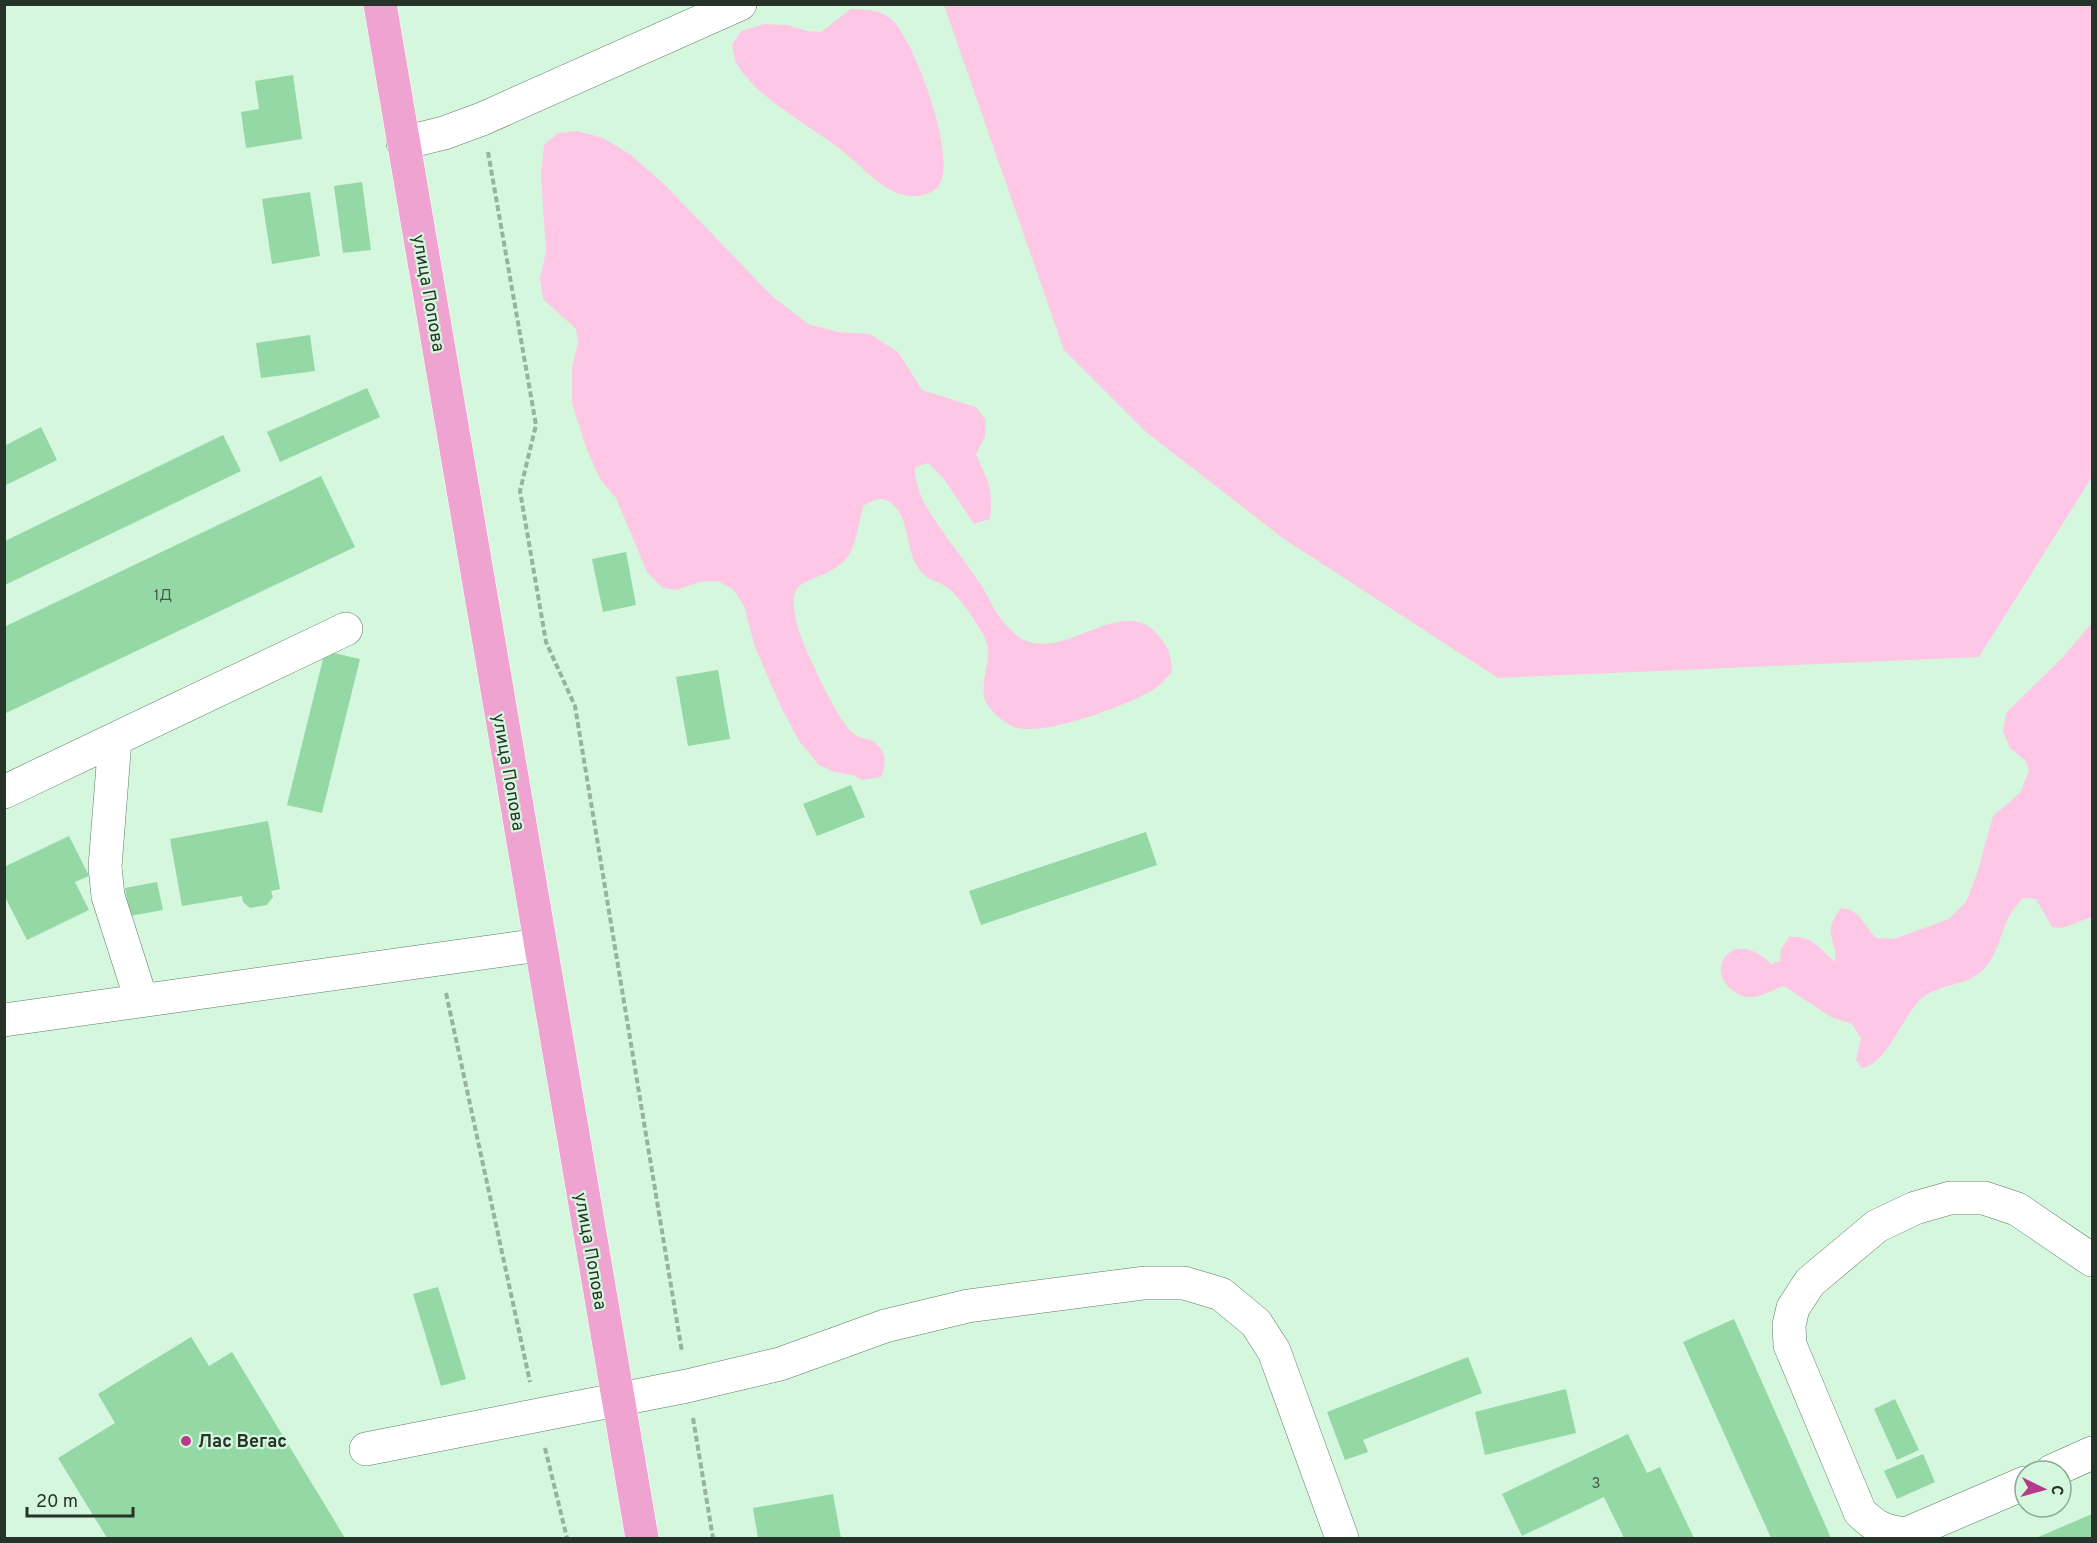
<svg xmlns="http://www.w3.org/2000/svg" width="2097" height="1543" viewBox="0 0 2097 1543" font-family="Overpass,sans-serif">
  <rect width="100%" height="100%" fill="#d5f7dd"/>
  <path fill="#fec7e5" d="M944,5H2092V477L1979,657L1498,678L1284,539L1146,432L1064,350Z
    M851,9C865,10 878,9 890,18C914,36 961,166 937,188C925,199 905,198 891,190C873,181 857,162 841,150C811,126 754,97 736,62C734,57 733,50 732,45L741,31L765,24L787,25L807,31L821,32Z
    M577,131L603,138L631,155L665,185L772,296L808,324L838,332L870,334L898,352L922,390L976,407L986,420L985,437L976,454C989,486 993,482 990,519L974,524L944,479L928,463L915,467C915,482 919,493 926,506C942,533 963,558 981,585C989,597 995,613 1005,624C1009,628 1016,636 1022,639C1066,662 1123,592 1158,635C1169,648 1171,655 1172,672C1166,678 1160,686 1153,690C1125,706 1048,735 1018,728C1007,726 988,710 985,699C979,678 995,657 984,636C975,620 963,601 949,589C937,579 926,582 917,566C905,547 910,513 888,501C879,496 871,501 863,506C859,522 856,550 844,561C815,589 782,568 798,628C803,646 839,723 853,733C863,742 873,735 882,751C887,759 884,769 881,777L862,780L853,775L834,772L819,765L799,741L781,707L755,647L744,606L733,589L717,581L699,582L677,590L663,588L647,572L616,498L600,479L587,450L572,403V367L578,343L576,329L543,299L540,279L546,251L541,176L544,145L558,133Z
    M2092,623V917L2062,928L2052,927L2036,899L2024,898C1999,919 2004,947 1984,969C1968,987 1936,983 1919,1001C1902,1018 1885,1067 1861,1068L1856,1060L1861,1038L1852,1024L1831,1017L1784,986C1775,989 1763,996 1753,997C1745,998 1739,995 1732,990C1703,968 1735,926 1771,964L1780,961L1781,949L1789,937C1811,935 1819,948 1835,962C1838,937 1820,936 1841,908C1861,910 1863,925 1876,938L1894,939L1949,919L1966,902L1977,874L1993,816L2020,793L2029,771L2026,761L2010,748L2003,732L2006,713L2063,657Z"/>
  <path fill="#94d8a6" d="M293,75L302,139L246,148L241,112L259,109L255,81Z
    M362,182L371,250L343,253L334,186Z
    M310,192L320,256L272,264L262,199Z
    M310,335L315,371L261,378L256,343Z
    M367,388L380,417L280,462L267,432Z
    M41,427L57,460L4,486V446Z
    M223,435L241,471L5,585V541Z
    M321,476L355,547L4,714V627Z
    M626,552L636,605L603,612L592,559Z
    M325,651L360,659L322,813L287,805Z
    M718,670L730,739L688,746L676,677Z
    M851,785L865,817L817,836L803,804Z
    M268,821L280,889L271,891L273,897L267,905L250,908L243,902L242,896L182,906L170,839Z
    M1146,832L1157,865L981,925L969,891Z
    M69,836L89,876L75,882L89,910L27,940L4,895V867Z
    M157,882L163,910L130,916L125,888Z
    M438,1287L466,1379L441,1386L413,1294Z
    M1734,1319L1831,1538H1771L1683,1342Z
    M191,1337L209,1366L232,1352L345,1538H107L58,1458L115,1423L98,1394Z
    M1468,1357L1482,1393L1363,1440L1368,1452L1345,1460L1327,1412Z
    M1566,1389L1576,1433L1485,1455L1475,1412Z
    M1895,1399L1919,1450L1897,1460L1874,1409Z
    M1628,1434L1647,1473L1660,1467L1694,1538H1624L1604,1497L1522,1536L1502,1494Z
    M1923,1454L1935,1482L1897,1499L1884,1471Z
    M833,1494L841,1538H758L753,1508Z
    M2092,1514V1538H2036Z"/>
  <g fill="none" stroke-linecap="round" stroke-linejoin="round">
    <defs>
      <path id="minor" d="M403,143L444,133L482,119L740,4
        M115,740L105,867L108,896L141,999
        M4,792L346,629
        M4,1020L539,945
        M366,1449L687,1386L780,1364L885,1326L968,1306L1144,1283H1184L1221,1294L1256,1323L1274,1351L1342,1538
        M2052,1471L2092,1453
        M2025,1483L1906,1534C1885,1532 1875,1527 1860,1512L1790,1345L1789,1325L1793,1308L1810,1282L1877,1226L1915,1208L1950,1198H1984L2017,1209L2092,1260"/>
      <path id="major" d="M380,4L642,1538"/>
    </defs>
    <use href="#minor" stroke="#5e7c65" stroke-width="34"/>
    <use href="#major" stroke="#fff" stroke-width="34"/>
    <path stroke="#98b29e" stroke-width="4" stroke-dasharray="6 3" stroke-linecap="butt" d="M488,152L536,425L520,491L546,642L575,706L682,1352
      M446,993L530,1382
      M693,1418L713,1538
      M545,1448L567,1538"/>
    <use href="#minor" stroke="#fff" stroke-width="33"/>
    <use href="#major" stroke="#eea3d1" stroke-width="33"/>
  </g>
  <circle fill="#b63a8a" stroke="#d5f7dd" stroke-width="2" cx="186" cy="1441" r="6"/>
  <g text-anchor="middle" stroke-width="4.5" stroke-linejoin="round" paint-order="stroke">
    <g font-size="15" fill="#425c48">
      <text x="163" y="600">1Д</text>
      <text x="1596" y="1488">3</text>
    </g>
    <g font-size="18" fill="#263329" stroke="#d5f7dd">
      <text transform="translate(429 293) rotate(80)" y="6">улица Попова</text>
      <text transform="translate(509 772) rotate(80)" y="6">улица Попова</text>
      <text transform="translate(591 1251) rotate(80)" y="6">улица Попова</text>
    </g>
    <g font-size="18" font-weight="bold" fill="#263329" stroke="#d5f7dd" text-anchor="start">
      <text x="198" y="1447">Лас Вегас</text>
    </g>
  </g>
  <rect width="2097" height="1543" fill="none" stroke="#263329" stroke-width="12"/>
  <g transform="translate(2043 1489) rotate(95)"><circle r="28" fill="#d5f7dd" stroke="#8fa995" stroke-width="1.5"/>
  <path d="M0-4.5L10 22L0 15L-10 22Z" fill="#b63a8a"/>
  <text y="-9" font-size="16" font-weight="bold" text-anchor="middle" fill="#263329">С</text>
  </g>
  <path d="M27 1507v9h106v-9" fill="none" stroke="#263329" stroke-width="3"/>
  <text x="36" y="1507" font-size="18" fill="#263329" stroke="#d5f7dd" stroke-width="4.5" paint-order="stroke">20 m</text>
</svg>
